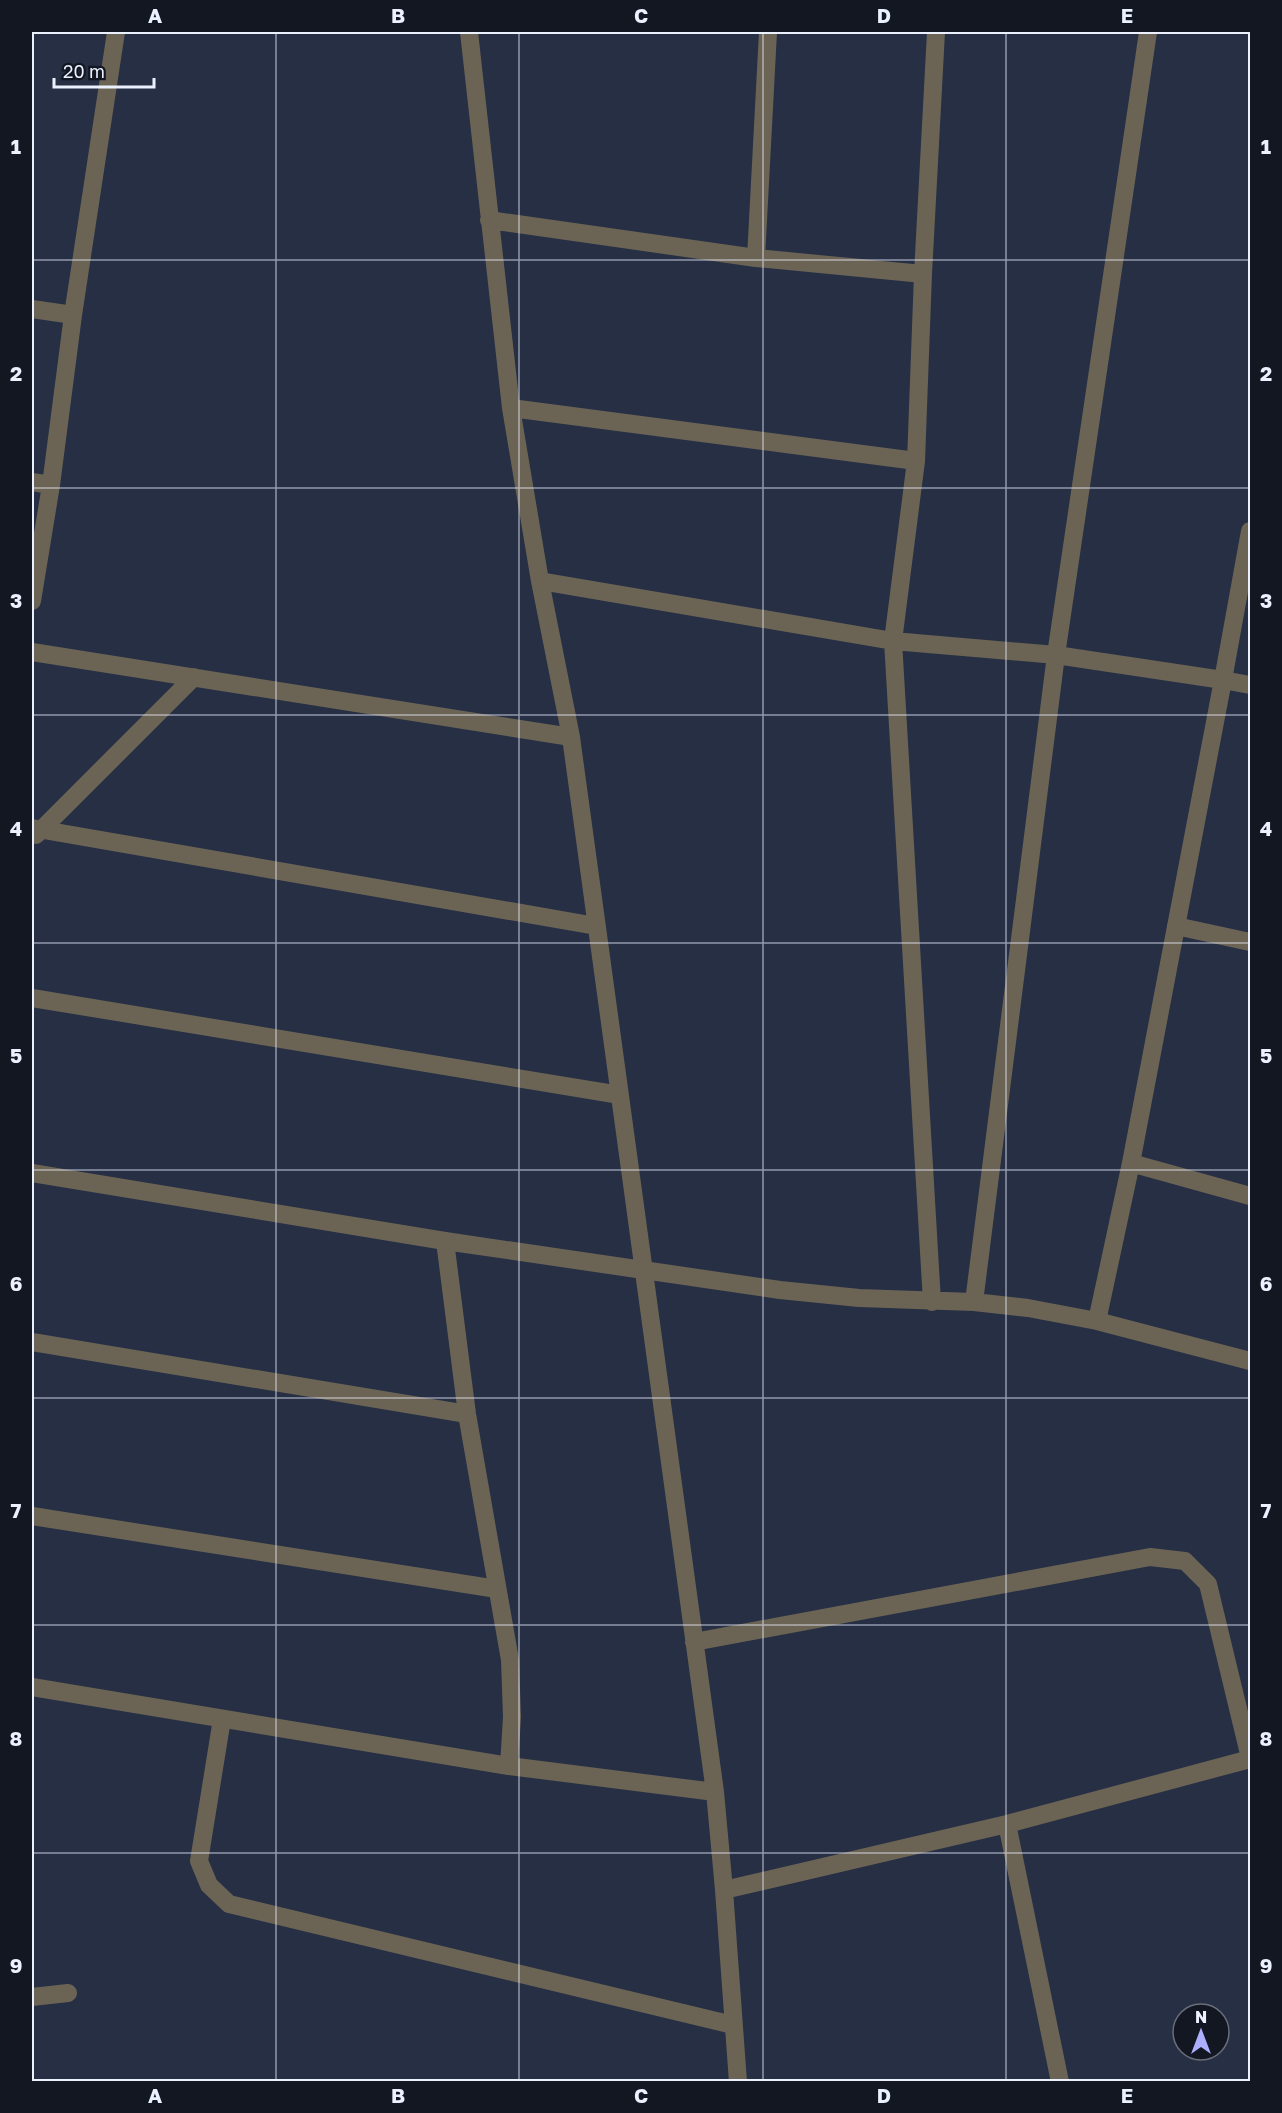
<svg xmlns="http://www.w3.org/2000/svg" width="1282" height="2113" viewBox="0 0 1282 2113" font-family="'Golos Text',sans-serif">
  <rect width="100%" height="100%" fill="#262f44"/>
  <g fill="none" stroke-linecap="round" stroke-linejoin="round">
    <path stroke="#6b6455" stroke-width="18" d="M469,32L511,408L540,581L571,737L715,1792L724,1890L738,2082
      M489,220L756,258L923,274
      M756,258L768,32
      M32,309L73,315
      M511,408L916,461
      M32,482L51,485
      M540,581L893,641L1056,655L1223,680L1250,531
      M32,601L51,485L73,315L116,32
      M32,652L571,737
      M32,828L596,926
      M36,835L194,677
      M1176,926L1250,942
      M32,998L620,1095
      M1131,1163L1250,1196
      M32,1173L445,1241L780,1290L859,1298L974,1302L1028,1308L1097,1321L1250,1361
      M445,1241L467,1414L510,1660L512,1717L509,1766
      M932,1302L893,641L916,461L923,274L936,32
      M974,1302L1056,655L1148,32
      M1097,1321L1131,1163L1223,680L1250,685
      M32,1342L467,1414
      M32,1516L497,1589
      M694,1642L1150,1557L1185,1561L1208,1584L1250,1758
      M32,1687L509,1766L715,1792
      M222,1719L199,1861L209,1885L229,1904L733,2025
      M1007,1824L1060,2082
      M724,1890L1007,1824L1250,1759
      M32,1997L68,1993"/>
  </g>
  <path fill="none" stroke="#ebf1ff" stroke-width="1.5" stroke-opacity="0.55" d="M276,32V2082M519,32V2082M763,32V2082M1006,32V2082M32,260H1250M32,488H1250M32,715H1250M32,943H1250M32,1170H1250M32,1398H1250M32,1625H1250M32,1853H1250"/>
  <rect width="1282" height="2113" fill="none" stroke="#131721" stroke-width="66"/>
  <g transform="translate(1201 2032)"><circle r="28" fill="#131721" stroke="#696e7a" stroke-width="1.5"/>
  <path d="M0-4.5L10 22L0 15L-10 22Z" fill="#acaffb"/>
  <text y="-9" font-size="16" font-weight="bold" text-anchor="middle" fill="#ebf1ff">N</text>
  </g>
  <path d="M54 78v9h100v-9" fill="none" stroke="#ebf1ff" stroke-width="3"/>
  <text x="63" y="78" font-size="18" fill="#ebf1ff" stroke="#131721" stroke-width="4.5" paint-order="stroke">20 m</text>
  <rect x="33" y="33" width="1216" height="2047" fill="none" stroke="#ebf1ff" stroke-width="2"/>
  <g font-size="20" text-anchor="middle" font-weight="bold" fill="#ebf1ff">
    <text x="155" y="23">A</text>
    <text x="398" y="23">B</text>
    <text x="641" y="23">C</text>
    <text x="884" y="23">D</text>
    <text x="1127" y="23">E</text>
    <text x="16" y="154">1</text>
    <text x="1266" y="154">1</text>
    <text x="16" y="381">2</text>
    <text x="1266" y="381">2</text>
    <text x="16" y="608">3</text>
    <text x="1266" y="608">3</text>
    <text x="16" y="836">4</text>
    <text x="1266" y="836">4</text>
    <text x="16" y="1063">5</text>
    <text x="1266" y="1063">5</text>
    <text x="16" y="1291">6</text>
    <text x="1266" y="1291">6</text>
    <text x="16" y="1518">7</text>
    <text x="1266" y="1518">7</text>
    <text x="16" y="1746">8</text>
    <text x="1266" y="1746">8</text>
    <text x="16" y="1973">9</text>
    <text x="1266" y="1973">9</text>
    <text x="155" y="2103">A</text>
    <text x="398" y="2103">B</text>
    <text x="641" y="2103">C</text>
    <text x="884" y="2103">D</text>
    <text x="1127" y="2103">E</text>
  </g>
</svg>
